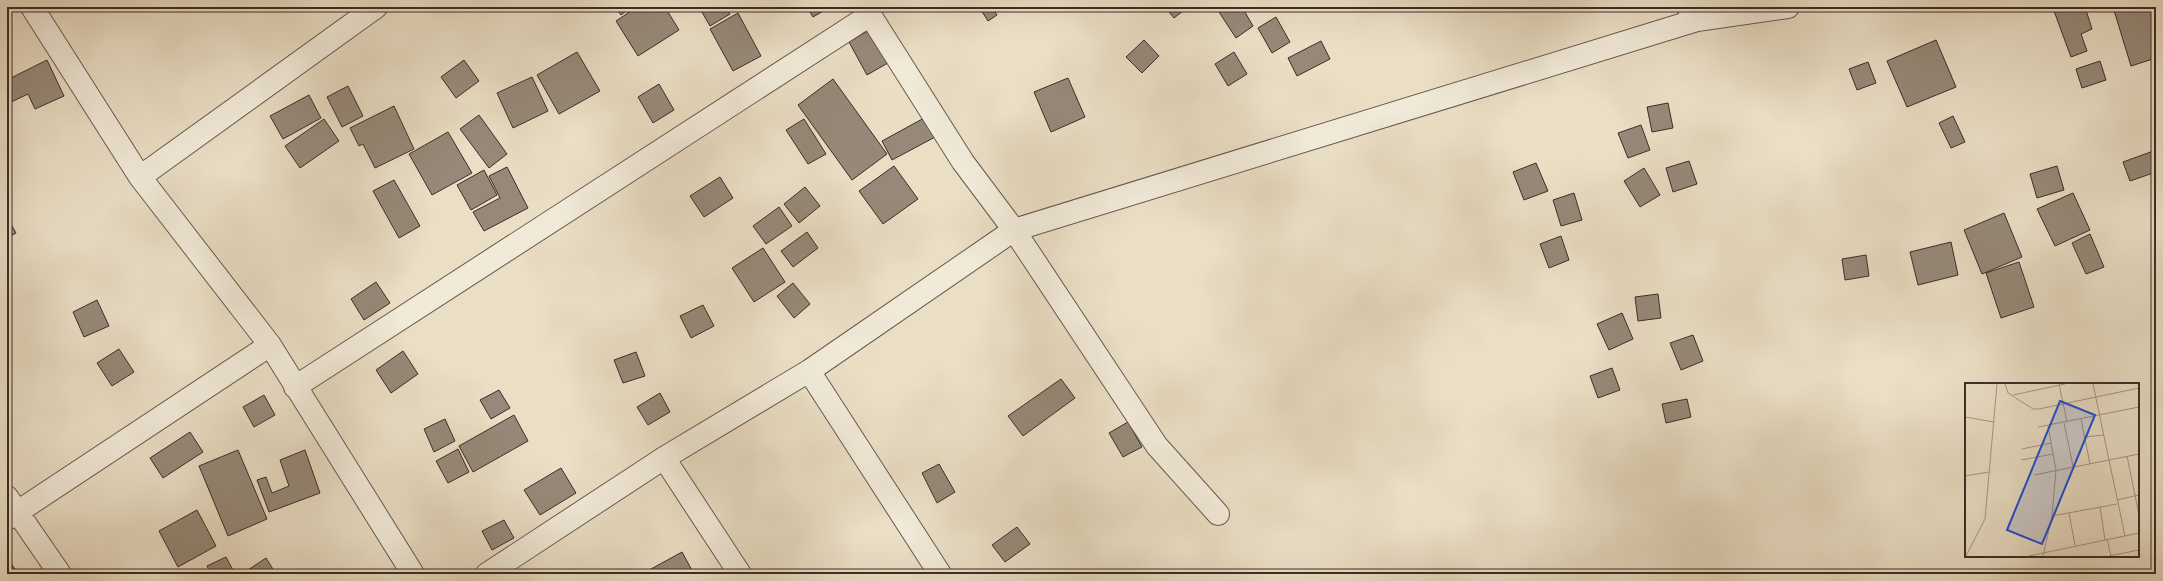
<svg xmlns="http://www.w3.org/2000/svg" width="2163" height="581" viewBox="0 0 2163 581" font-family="Vollkorn,serif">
  <rect width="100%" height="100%" fill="#eadec5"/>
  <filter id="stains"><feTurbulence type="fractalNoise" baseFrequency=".005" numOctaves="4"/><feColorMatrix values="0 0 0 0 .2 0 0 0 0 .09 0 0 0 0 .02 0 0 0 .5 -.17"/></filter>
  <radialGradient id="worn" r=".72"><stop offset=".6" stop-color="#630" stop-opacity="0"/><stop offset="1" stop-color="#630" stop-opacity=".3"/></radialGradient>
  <path fill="#968979" stroke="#3c2d26" d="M615,7H631L621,15Z
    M637,7H665L679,30L638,56L616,21Z
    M699,7H726L730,14L710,26Z
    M807,7H830L813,17Z
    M979,7H992L997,15L988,21Z
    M1165,7H1188L1174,18Z
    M1228,7H1242L1253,26L1236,38L1219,12Z
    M2066,7H2085L2092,29L2081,34L2087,51L2071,57L2054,11Z
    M2113,7H2156V58L2131,66Z
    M738,13L761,56L733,71L710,29Z
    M1276,17L1290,42L1272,53L1258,28Z
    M881,23L900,56L867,75L849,42Z
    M1144,40L1159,56L1142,73L1126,57Z
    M1936,40L1956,87L1907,107L1887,61Z
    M1321,41L1330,59L1297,76L1288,58Z
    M577,52L600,91L559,114L537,75Z
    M1234,52L1247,74L1228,86L1215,64Z
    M47,60L64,96L35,109L28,94L9,103L7,98V80Z
    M464,60L479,81L456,98L441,77Z
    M2100,61L2106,80L2082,88L2076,69Z
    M1868,62L1876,83L1857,90L1849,69Z
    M532,77L548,111L513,128L497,93Z
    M1068,78L1085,117L1051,132L1034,92Z
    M833,79L887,154L852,180L798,105Z
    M659,84L674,110L653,123L638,97Z
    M348,86L363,116L342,127L327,97Z
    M309,95L321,118L283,139L270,116Z
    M1668,103L1673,128L1652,132L1647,107Z
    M394,106L414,149L375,168L363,144L359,146L350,128Z
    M479,115L507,154L489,168L460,129Z
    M1953,116L1965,142L1951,148L1939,123Z
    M926,117L937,136L892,160L882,141Z
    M324,119L339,141L300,168L285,146Z
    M804,119L826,154L808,164L786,130Z
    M1641,125L1650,150L1628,158L1618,133Z
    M448,132L472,173L432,195L409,154Z
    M2156,150V172L2130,181L2123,162Z
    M1689,161L1697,184L1673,192L1666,168Z
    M1536,163L1548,191L1524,200L1513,172Z
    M894,166L918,199L883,224L859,191Z
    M2057,166L2064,190L2037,198L2030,174Z
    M507,167L528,208L484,231L473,212L500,198L489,176Z
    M1644,168L1660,195L1640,207L1624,181Z
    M484,170L497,195L471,210L457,185Z
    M720,177L733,198L704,217L690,196Z
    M394,180L420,226L399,238L373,191Z
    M805,187L820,206L799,223L784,204Z
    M1574,193L1582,220L1561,226L1553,200Z
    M2073,193L2090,230L2055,246L2037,209Z
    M779,207L792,226L766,244L753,226Z
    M2004,213L2022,257L1982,274L1964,230Z
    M7,217L16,233L7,238Z
    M807,232L818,248L793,267L781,251Z
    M2090,234L2104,267L2086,274L2072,243Z
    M1561,236L1569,260L1549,268L1540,244Z
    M1951,242L1958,275L1918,285L1910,252Z
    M763,248L785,282L754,302L732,268Z
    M1866,255L1869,276L1845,280L1842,259Z
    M2019,262L2034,307L2001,318L1986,273Z
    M376,282L390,303L364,320L351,299Z
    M793,283L810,304L794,318L777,296Z
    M1658,294L1661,318L1638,321L1635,297Z
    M97,300L109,326L84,337L73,312Z
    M703,305L714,326L691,338L680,316Z
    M1622,313L1633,339L1609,350L1597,324Z
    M1693,335L1703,361L1681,370L1670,343Z
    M119,349L134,372L112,386L97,363Z
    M403,351L418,374L391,393L376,370Z
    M636,352L645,376L623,383L614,360Z
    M1612,368L1620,390L1598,398L1590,376Z
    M1061,379L1075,398L1023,436L1008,416Z
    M499,390L510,408L491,419L480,400Z
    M660,393L670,412L648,425L637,407Z
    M264,395L275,415L254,427L243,407Z
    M1687,399L1691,417L1666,423L1662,404Z
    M514,415L528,441L473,472L459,446Z
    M445,419L455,441L434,452L424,429Z
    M1128,422L1142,447L1123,457L1109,433Z
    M190,432L203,452L163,478L150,458Z
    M458,449L469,472L448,483L436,461Z
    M238,450L267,519L228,536L199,466Z
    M305,450L320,493L269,512L257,480L266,477L272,493L289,486L280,460Z
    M939,464L955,492L937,503L922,473Z
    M561,468L576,493L540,515L524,490Z
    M197,510L216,546L178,567L159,531Z
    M504,520L514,538L492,550L482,531Z
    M1017,527L1030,544L1005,562L992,545Z
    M682,552L694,574H642Z
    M7,557L18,574H7Z
    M226,557L235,574H211L207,566Z
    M266,558L276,574H251L248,570Z"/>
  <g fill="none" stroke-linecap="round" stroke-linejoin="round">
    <defs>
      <path id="minor" d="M32,7L140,177L270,345L413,574
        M865,7L963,162L1014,230L1157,446L1218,514
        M1697,20L1788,7
        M140,177L376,7
        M809,371L940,574
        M295,387L870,15
        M664,458L740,574
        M7,497L60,574
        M7,519L270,345
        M487,574L664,458L809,371L1014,230L1697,20L1688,7"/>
    </defs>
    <use href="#minor" stroke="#68594e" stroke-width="24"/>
    <use href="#minor" stroke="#f1ead9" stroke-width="22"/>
  </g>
  <g transform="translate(1965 383)">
    <rect width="174" height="174" fill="#eadec5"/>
    <path fill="none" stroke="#a49785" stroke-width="1" d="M40,1L43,10L68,26H74L174,5M94,1L102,39M128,1L160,153M48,12L100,1M0,34L29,39M116,36L125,81M99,40L108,83M83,43L91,87L87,133L152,121M73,44L174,24M120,54L139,52M57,66L86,60M162,73L174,132M56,77L88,71M69,92L174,71M0,93L24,89M152,117L174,112M135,124L140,157M104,130L110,162M142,156L146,173M1,173L20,136L32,1M64,173L174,150M78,173L87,133M144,173L174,167"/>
    <path fill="#1d4ed8" fill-opacity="0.15" stroke="#1d4ed8" stroke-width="2" d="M95,18L130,32L77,161L42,147Z"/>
    <rect width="174" height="174" fill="none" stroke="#3c2d26" stroke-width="2"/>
  </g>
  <rect width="2163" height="581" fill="none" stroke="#eadec5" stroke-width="24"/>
  <rect x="8" y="8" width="2147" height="565" fill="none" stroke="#3c2d26" stroke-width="2"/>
  <rect x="12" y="12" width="2139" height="557" fill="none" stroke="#3c2d26"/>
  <rect width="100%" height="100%" filter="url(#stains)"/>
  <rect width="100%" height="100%" fill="url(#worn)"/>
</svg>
